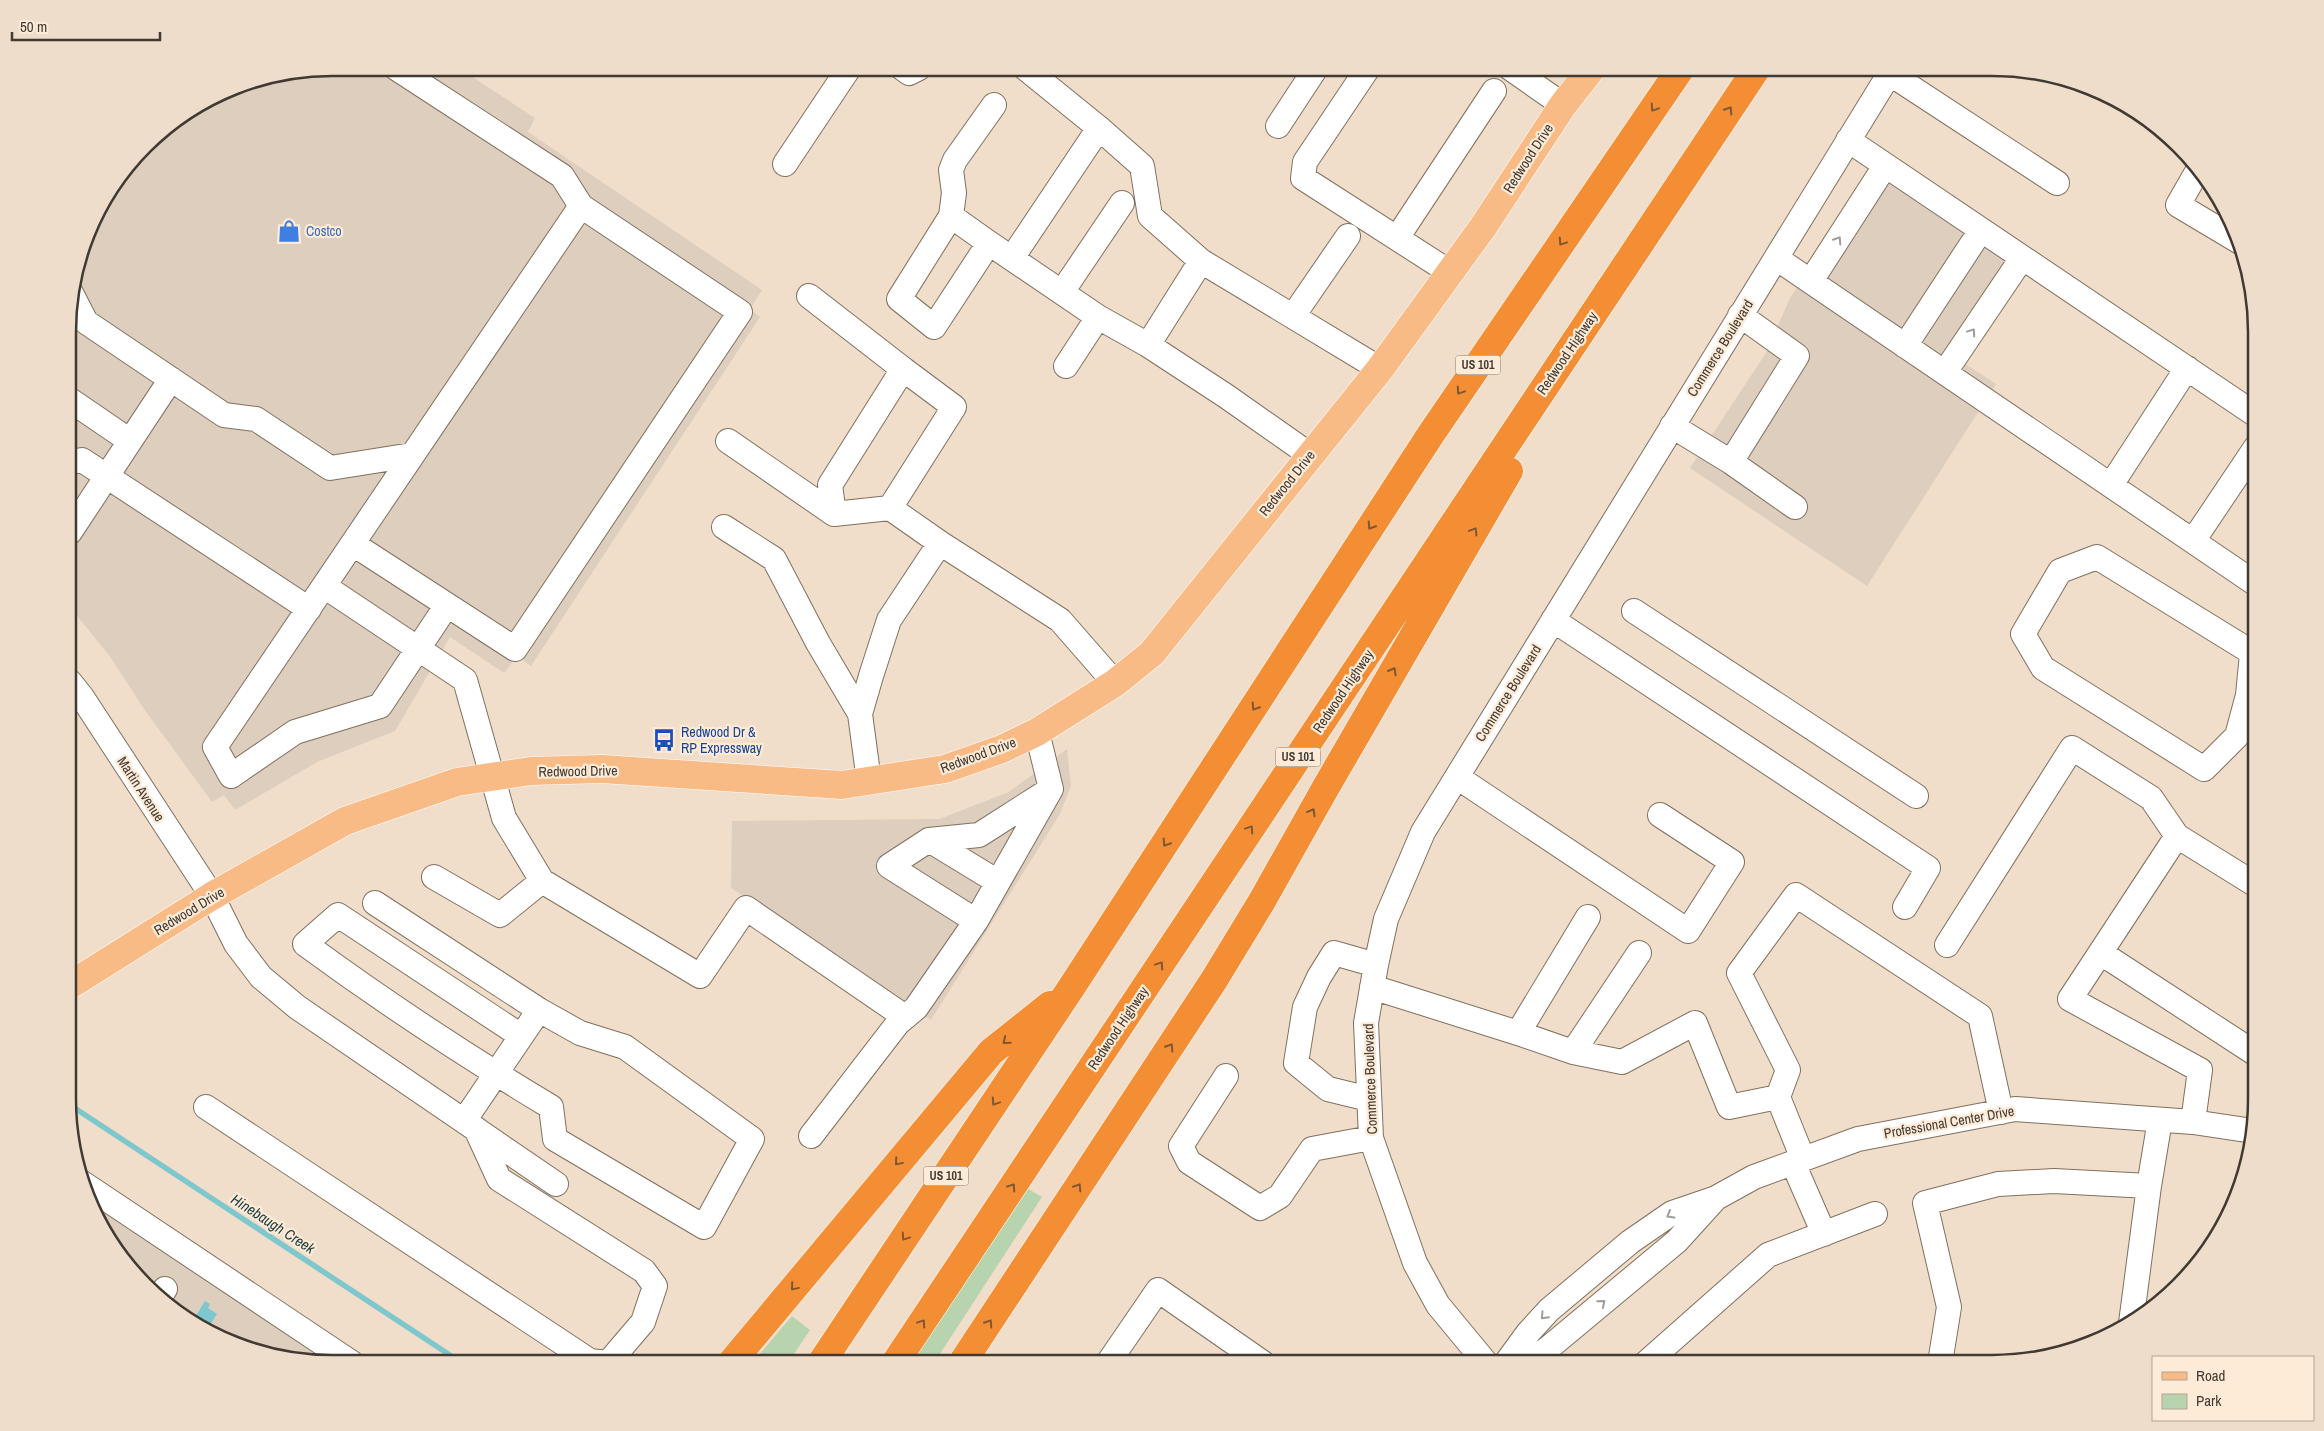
<svg xmlns="http://www.w3.org/2000/svg" width="2324" height="1431" viewBox="0 0 2324 1431" font-family="'Archivo Narrow',sans-serif">
  <rect width="100%" height="100%" fill="#f0deca"/>
  <path fill="#decebd" d="M332,68H459L535,118L528,132L762,290L750,309L760,317L531,666L517,656L504,673L450,637L395,731L317,762L235,810L224,795L212,802L144,709L111,658L70,607V298L95,215L157,133L231,88Z
    M1881,157L2030,259L1961,361L1996,384L1867,586L1690,468L1766,353L1790,298Z
    M1067,749L1071,786L1060,814L931,1020L731,888L732,821L939,819L1009,792Z
    M82,1184L332,1363L263,1354L199,1328L145,1286L112,1246Z"/>
  <path fill="#b8d4ae" d="M1025,1187L1042,1197L934,1363H910Z
    M792,1316L810,1330L788,1363H752Z"/>
  <path fill="#7ec7cc" d="M205,1301L210,1304L208,1308L217,1314L206,1331L192,1322Z"/>
  <g fill="none" stroke-linecap="round" stroke-linejoin="round">
    <path stroke="#7ec7cc" stroke-width="5.5" d="M70,1105L462,1363"/>
    <defs>
      <path id="minor" d="M396,68L562,176L581,206L215,747L231,776L295,732L380,706L447,605
        M902,68L909,73L919,68
        M1368,68L1305,162L1303,178L1451,273
        M1510,68L1563,105
        M1889,73L2057,183
        M1278,126L1316,68
        M1099,128L1142,166L1150,216L1201,261L1148,345
        M1848,140L2256,415
        M785,164L849,68
        M2198,170L2178,205L2240,242
        M951,216L989,243L934,327L899,299L951,216L954,193L951,170L955,160L994,105
        M1397,238L1494,91
        M989,243L1098,317L1148,345L1226,396L1310,455
        M1012,258L1099,128L1025,68
        M1776,258L2256,584
        M1201,261L1380,369
        M1811,281L1885,166
        M1062,292L1122,203
        M71,293L86,322L224,415L256,419L330,468L412,455
        M809,296L903,369
        M1293,316L1348,236
        M1905,346L1981,230
        M1066,366L1098,317
        M1945,372L2022,258
        M70,400L130,441
        M1672,426L1731,462L1797,356L1740,315
        M728,441L834,514
        M70,462L82,460L309,609
        M1731,462L1795,507
        M2111,485L2187,368
        M890,508L834,514L830,485L903,369L954,407L890,508L940,543
        M724,527L774,559L818,643L860,714
        M70,532L171,379
        M2193,541L2256,447
        M353,544L515,649L740,312L581,206
        M324,586L465,680L504,818L542,881L700,976L746,908L905,1017
        M1634,611L1916,796
        M1553,620L1928,868L1905,907
        M2252,654L2248,695L2237,736L2204,769L2043,668L2023,634L2060,571L2097,557L2256,655
        M70,682L82,697L212,896L236,944L261,977L297,1007L556,1184
        M1037,732L1051,789L976,921L889,866L929,840L979,835L1051,789
        M1457,777L1688,931L1732,862L1660,815
        M869,781L860,714L871,676L889,620L940,543L1060,620L1115,683
        M929,840L998,882
        M434,877L500,915L542,881
        M375,903L539,1010L464,1121
        M1947,945L2072,748L2151,798L2177,836
        M2101,953L2256,1054
        M1372,987L1518,1033L1588,917
        M1518,1033L1573,1052L1639,953
        M521,1036L338,915L305,944C384,1002 466,1056 551,1107L555,1139L704,1227L752,1139L625,1047L580,1033L539,1010
        M1573,1052L1622,1062L1695,1023L1729,1107L1778,1097L1803,1159
        M1226,1076L1181,1146L1189,1162L1260,1208L1280,1196L1312,1149L1371,1138
        M1778,1097L1788,1070L1739,973L1796,895L1980,1016L2001,1112
        M1369,1099L1328,1089L1296,1063L1305,1007L1319,977L1334,953L1376,965
        M206,1107L590,1361L608,1363L643,1322L655,1286L644,1271L499,1179L476,1129
        M2193,1122L2200,1070L2070,999L2177,836L2256,885
        M811,1136L898,1023L916,1008L976,921
        M1793,1163L1824,1234
        M81,1182L352,1363
        M2149,1186L2160,1120
        M160,1297L165,1289
        M1108,1363L1158,1290L1263,1363
        M1486,1363L1438,1305L1415,1263L1371,1138L1366,1023L1376,965L1386,919L1423,832L1893,68
        M1506,1363L1528,1333L1549,1310L1630,1242L1672,1213L1716,1198L1754,1177L1858,1139L2015,1109L2193,1122L2253,1131
        M1522,1363L1546,1350L1677,1241L1716,1198
        M1646,1363L1768,1255L1875,1214
        M1940,1363L1949,1307L1925,1203L1998,1184L2054,1181L2149,1186L2131,1323"/>
      <path id="major" d="M70,985L212,896L345,821L457,782L531,771L602,769L842,785L945,769L1002,749L1037,732L1115,683L1152,653L1380,369L1483,227L1563,105L1592,68"/>
      <path id="highway" d="M731,1363L991,1052L1050,1005
        M821,1363L1071,988L1431,434L1681,68
        M895,1363L1757,68
        M962,1363L1214,980L1262,901L1326,787L1509,471"/>
    </defs>
    <use href="#minor" stroke="#80705f" stroke-width="26"/>
    <use href="#major" stroke="#fff" stroke-width="29"/>
    <use href="#highway" stroke="#fff" stroke-width="29"/>
    <use href="#minor" stroke="#fff" stroke-width="24"/>
    <use href="#major" stroke="#f8bb86" stroke-width="28"/>
    <use href="#highway" stroke="#f38e35" stroke-width="28"/>
  </g>
  <defs><path id="oneway-chevron" d="M-2-3.5L2.5 0L-2 3.5" fill="none" stroke-width="1.6" stroke-linecap="round" stroke-linejoin="round" transform="scale(1.25)"/></defs>
  <g stroke="#7f5733">
    <use href="#oneway-chevron" transform="translate(1654 108) rotate(124)"/>
    <use href="#oneway-chevron" transform="translate(1729 110) rotate(-57)"/>
    <use href="#oneway-chevron" transform="translate(1562 242) rotate(124)"/>
    <use href="#oneway-chevron" transform="translate(1460 391) rotate(124)"/>
    <use href="#oneway-chevron" transform="translate(1371 526) rotate(123)"/>
    <use href="#oneway-chevron" transform="translate(1474 531) rotate(-59)"/>
    <use href="#oneway-chevron" transform="translate(1393 671) rotate(-60)"/>
    <use href="#oneway-chevron" transform="translate(1255 707) rotate(123)"/>
    <use href="#oneway-chevron" transform="translate(1312 812) rotate(-61)"/>
    <use href="#oneway-chevron" transform="translate(1250 829) rotate(-56)"/>
    <use href="#oneway-chevron" transform="translate(1166 843) rotate(123)"/>
    <use href="#oneway-chevron" transform="translate(1160 965) rotate(-56)"/>
    <use href="#oneway-chevron" transform="translate(1006 1041) rotate(141)"/>
    <use href="#oneway-chevron" transform="translate(1170 1047) rotate(-57)"/>
    <use href="#oneway-chevron" transform="translate(995 1102) rotate(124)"/>
    <use href="#oneway-chevron" transform="translate(898 1162) rotate(130)"/>
    <use href="#oneway-chevron" transform="translate(1012 1187) rotate(-56)"/>
    <use href="#oneway-chevron" transform="translate(1078 1187) rotate(-57)"/>
    <use href="#oneway-chevron" transform="translate(905 1237) rotate(124)"/>
    <use href="#oneway-chevron" transform="translate(794 1287) rotate(130)"/>
    <use href="#oneway-chevron" transform="translate(922 1323) rotate(-56)"/>
    <use href="#oneway-chevron" transform="translate(989 1323) rotate(-57)"/>
  </g>
  <g stroke="#a09c98">
    <use href="#oneway-chevron" transform="translate(1838 240) rotate(-57)"/>
    <use href="#oneway-chevron" transform="translate(1972 332) rotate(-56)"/>
    <use href="#oneway-chevron" transform="translate(1670 1215) rotate(150)"/>
    <use href="#oneway-chevron" transform="translate(1602 1303) rotate(-40)"/>
    <use href="#oneway-chevron" transform="translate(1544 1316) rotate(133)"/>
  </g>
  <defs>
    <symbol id="shop-bare" viewBox="-9 -9 18 18"><path d="M-5-2.5h2.3a2.7 3.5 0 0 1 5.4 0H5L5.5 6h-11ZM-1.5-2.5h3a1.5 2.3 0 0 0-3 0Z" fill="#3f7fe0" stroke="#fdebd7" stroke-width="2.5" paint-order="stroke"/></symbol>
    <symbol id="bus-bare" viewBox="-9 -9 18 18"><path d="M-5-6H5V4H4V6H2V4H-2V6H-4V4H-5ZM-3.5-4V0h7V-4ZM-3.5 1.2v1.5H-2V1.2ZM2 1.2v1.5H3.5V1.2Z" fill="#1a4fb4" stroke="#fdebd7" stroke-width="2.5" paint-order="stroke"/></symbol>
  </defs>
  <g fill-rule="evenodd">
    <use href="#shop-bare" x="273" y="215" width="32" height="32"/>
    <use href="#bus-bare" x="648" y="724" width="32" height="32"/>
  </g>
  <g text-anchor="middle" stroke-width="4.5" stroke-linejoin="round" paint-order="stroke">
    <g fill="#fdebd7" stroke="#796f64" stroke-width="1">
      <rect x="1455.5" y="355.5" width="45" height="19" rx="4"/>
      <rect x="1275.5" y="747.5" width="45" height="19" rx="4"/>
      <rect x="923.5" y="1166.5" width="45" height="19" rx="4"/>
    </g>
    <g font-size="12" font-weight="bold" fill="#413a32">
      <text x="1478" y="369">US 101</text>
      <text x="1298" y="761">US 101</text>
      <text x="946" y="1180">US 101</text>
    </g>
    <g font-size="14" fill="#413a32" stroke="#fdebd7">
      <text transform="translate(1528 158) rotate(-57)" y="5">Redwood Drive</text>
      <text transform="translate(1720 348) rotate(-58)" y="5">Commerce Boulevard</text>
      <text transform="translate(1567 353) rotate(-56)" y="5">Redwood Highway</text>
      <text transform="translate(1287 483) rotate(-51)" y="5">Redwood Drive</text>
      <text transform="translate(1343 691) rotate(-56)" y="5">Redwood Highway</text>
      <text transform="translate(1508 693) rotate(-58)" y="5">Commerce Boulevard</text>
      <text transform="translate(978 755) rotate(-20)" y="5">Redwood Drive</text>
      <text transform="translate(578 771) rotate(-1)" y="5">Redwood Drive</text>
      <text transform="translate(141 789) rotate(57)" y="5">Martin Avenue</text>
      <text transform="translate(189 911) rotate(-31)" y="5">Redwood Drive</text>
      <text transform="translate(1118 1028) rotate(-56)" y="5">Redwood Highway</text>
      <text transform="translate(1370 1079) rotate(-92)" y="5">Commerce Boulevard</text>
      <text transform="translate(1949 1122) rotate(-10)" y="5">Professional Center Drive</text>
    </g>
    <g font-size="14" fill="#366cbe" stroke="#fdebd7" text-anchor="start">
      <text x="306" y="236">Costco</text>
    </g>
    <g font-size="14" fill="#164399" stroke="#fdebd7" text-anchor="start">
      <text x="681" y="737">Redwood Dr &amp;<tspan x="681" dy="16">RP Expressway</tspan></text>
    </g>
    <g font-size="15" font-style="italic" fill="#1a3e40" stroke="#fdebd7">
      <text transform="translate(273 1224) rotate(33)" y="5">Hinebaugh Creek</text>
    </g>
  </g>
  <path d="M0 0H2324V1431H0ZM332 76H1992A256 256 0 0 1 2248 332V1099A256 256 0 0 1 1992 1355H332A256 256 0 0 1 76 1099V332A256 256 0 0 1 332 76Z" fill="#eeddca" fill-rule="evenodd"/>
  <path fill="none" stroke="#413a32" stroke-width="2.5" d="M332 76H1992A256 256 0 0 1 2248 332V1099A256 256 0 0 1 1992 1355H332A256 256 0 0 1 76 1099V332A256 256 0 0 1 332 76Z"/>
  <rect x="2152" y="1356" width="162" height="65" fill="#fdebd7" stroke="#b2a495"/>
  <rect x="2162" y="1372" width="25" height="8" fill="#f8bb86" stroke="#b2a495"/>
  <text x="2196" y="1381" font-size="15" fill="#413a32">Road</text>
  <rect x="2162" y="1394" width="25" height="15" fill="#b8d4ae" stroke="#b2a495"/>
  <text x="2196" y="1406" font-size="15" fill="#413a32">Park</text>
  <path d="M12 32v8h148v-8" fill="none" stroke="#413a32" stroke-width="2.5"/>
  <text x="20" y="32" font-size="15" fill="#413a32" stroke="#fdebd7" stroke-width="4" paint-order="stroke">50 m</text>
</svg>
